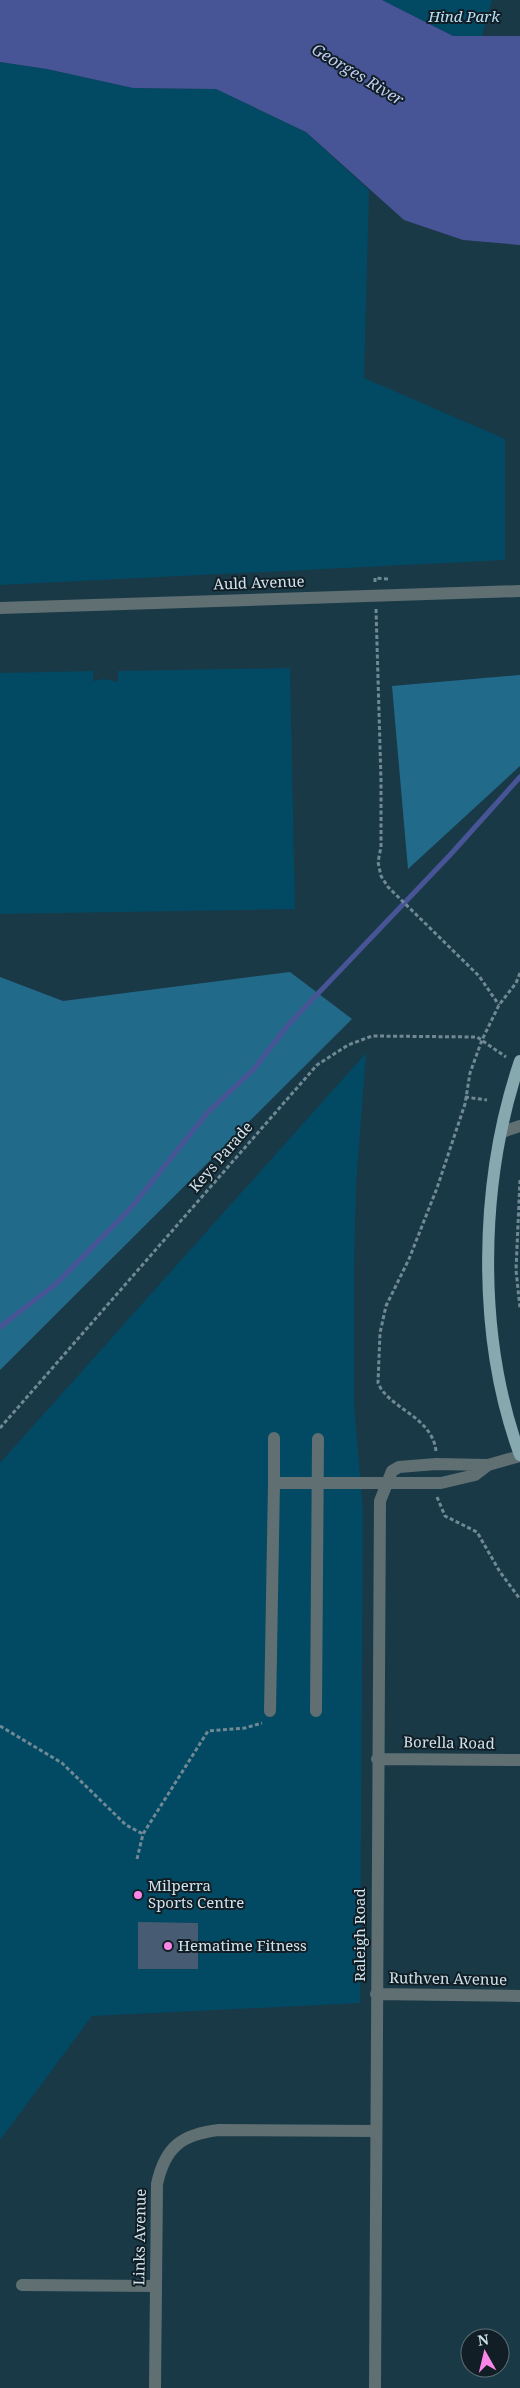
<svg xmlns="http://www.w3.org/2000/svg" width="520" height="2388" viewBox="0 0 520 2388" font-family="'Noto Serif',serif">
  <rect width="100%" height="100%" fill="#1a3947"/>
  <path fill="#024963" d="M382,0H492L482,36H453Z
    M0,62L47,69L133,88L216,89L306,132L369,190L364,378L505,439V560L0,585Z
    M290,668L295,909L0,914V673L93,671V681L104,679L118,682V671Z
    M366,1053L356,1185L354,1267V1404L363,1512L360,2003L92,2016L0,2140V1463Z"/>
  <path fill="#226a8a" d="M520,675V766L408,869L392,686Z
    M290,972L352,1019L0,1370V977L63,1001Z"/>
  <path fill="#475596" d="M0,0H382L453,36H520V245L463,240L404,220L306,132L216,89L133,88L47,69L0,62Z"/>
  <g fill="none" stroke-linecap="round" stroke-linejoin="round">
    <path stroke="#475596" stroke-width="5" d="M0,1327L57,1283L130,1209L208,1112L253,1070L288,1025L450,855L520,777"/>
  </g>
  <path fill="#475c73" d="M138,1922L198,1923V1969H138Z"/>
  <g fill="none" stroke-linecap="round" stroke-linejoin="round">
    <path stroke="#708995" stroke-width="3" stroke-dasharray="4 2.5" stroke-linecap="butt" d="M375,582V578L389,579
      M376,609L381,781V847L378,862L381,876L388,887L479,976L499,1005
      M465,1097L487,1100
      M520,1180L516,1270L520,1308
      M0,1428L317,1065L348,1045L372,1036L477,1037L506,1057
      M436,1451C432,1416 389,1409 378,1383L380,1333L386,1306L409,1259L437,1188L465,1104L470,1073L482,1040L499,1005L516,983L520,973
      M437,1497L445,1516L477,1532L500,1572L520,1599
      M0,1726L62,1763L126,1825L143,1834
      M137,1859L143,1834L208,1731L245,1728L262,1723"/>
    <path stroke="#5f6f72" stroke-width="12" d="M0,608L520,591
      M502,1132L520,1126
      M274,1483V1438
      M270,1711L274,1483H441L475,1475L488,1465
      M316,1711L318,1439
      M377,1759L520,1760
      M376,1994L520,1996
      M22,2285L155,2286
      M155,2388L157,2184C165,2147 182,2134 219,2130L376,2131
      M375,2388L380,1501L392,1471L399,1467L436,1464L488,1465L520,1456"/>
    <path stroke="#86a8af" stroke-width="12" d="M520,1061C479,1182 476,1335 520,1455"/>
  </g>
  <g fill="#fa87e7" stroke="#111e25" stroke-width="2">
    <circle cx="138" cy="1895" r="5"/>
    <circle cx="168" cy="1946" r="5"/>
  </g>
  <g text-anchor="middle" stroke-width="4" stroke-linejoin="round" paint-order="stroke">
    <g font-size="15" font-style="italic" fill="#b7e2f9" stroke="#111e25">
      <text x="464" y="22">Hind Park</text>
    </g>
    <g font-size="15" fill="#d1e3ec" stroke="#111e25">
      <text transform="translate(259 583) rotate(-2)" y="5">Auld Avenue</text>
      <text transform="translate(221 1157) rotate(-49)" y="5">Keys Parade</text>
      <text transform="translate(449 1743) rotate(1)" y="5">Borella Road</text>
      <text transform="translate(360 1935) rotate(-90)" y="5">Raleigh Road</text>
      <text transform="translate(448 1979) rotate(1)" y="5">Ruthven Avenue</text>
      <text transform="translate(140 2237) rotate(-89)" y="5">Links Avenue</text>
    </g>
    <g font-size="15" fill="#d1e3ec" stroke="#111e25" text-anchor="start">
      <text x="148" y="1891">Milperra<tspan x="148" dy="17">Sports Centre</tspan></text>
      <text x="178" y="1951">Hematime Fitness</text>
    </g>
    <g font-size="16" font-style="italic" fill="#c1ccf2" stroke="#111e25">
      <text transform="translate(358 74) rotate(31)" y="6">Georges River</text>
    </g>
  </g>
  <g transform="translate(485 2353) rotate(352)"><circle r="24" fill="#111e25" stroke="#5e6d75"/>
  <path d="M0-4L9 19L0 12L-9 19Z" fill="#fa87e7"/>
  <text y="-8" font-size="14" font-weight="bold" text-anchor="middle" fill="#d1e3ec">N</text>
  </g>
</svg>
